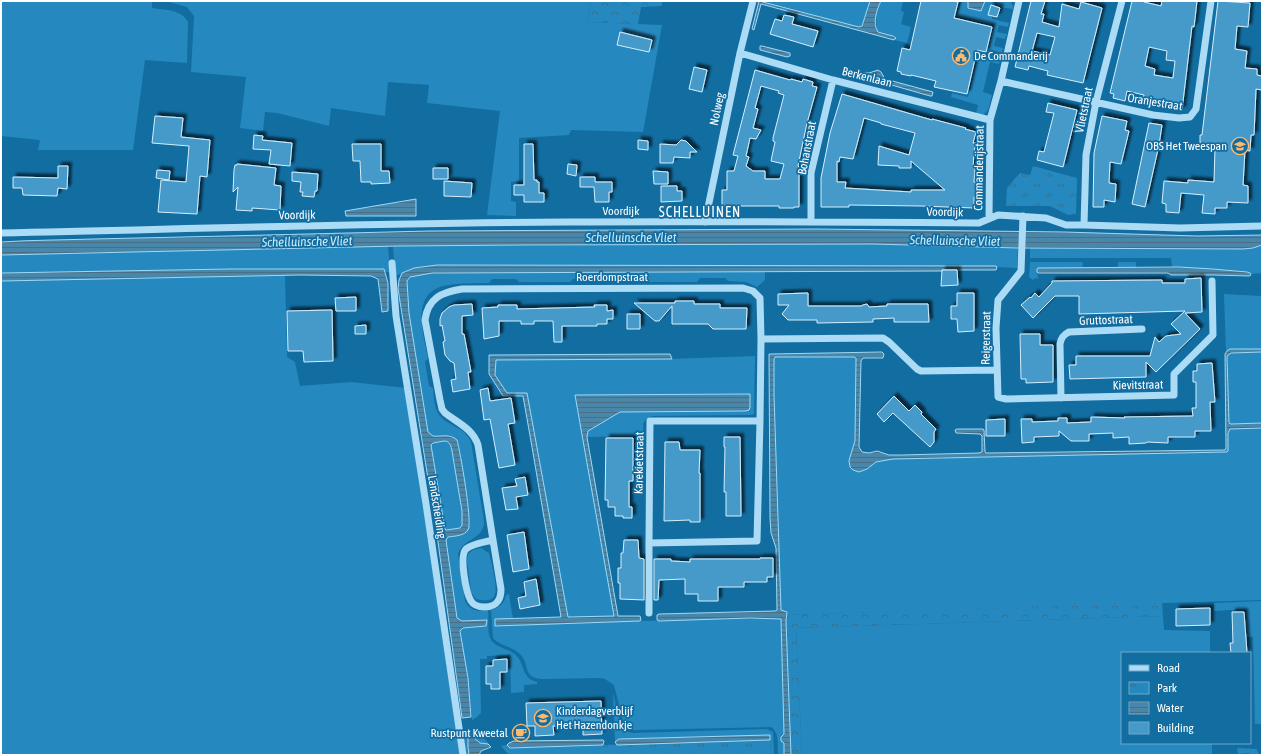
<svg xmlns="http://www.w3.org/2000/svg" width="1263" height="756" viewBox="0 0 1263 756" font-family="'Asap Condensed',sans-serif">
  <defs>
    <pattern id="forest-crowns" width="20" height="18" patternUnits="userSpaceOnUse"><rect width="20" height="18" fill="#2589bf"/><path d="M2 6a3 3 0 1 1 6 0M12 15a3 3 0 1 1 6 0" fill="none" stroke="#357191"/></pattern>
    <pattern id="park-tufts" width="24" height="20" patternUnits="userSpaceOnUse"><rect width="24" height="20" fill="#2589bf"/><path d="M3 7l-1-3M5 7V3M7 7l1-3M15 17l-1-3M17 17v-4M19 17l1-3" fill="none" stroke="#357191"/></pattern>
    <pattern id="water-rules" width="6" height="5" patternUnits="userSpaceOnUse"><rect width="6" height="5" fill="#4987aa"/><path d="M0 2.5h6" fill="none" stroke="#4a6f84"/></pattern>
    <filter id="shadow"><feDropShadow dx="3.5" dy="-3.5" stdDeviation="1" flood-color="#0009"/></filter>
  </defs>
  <rect width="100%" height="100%" fill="#126da1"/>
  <path fill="#2589bf" d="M1,1H152V8C165,10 181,9 188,22L187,63L145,60L133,150H38L40,140L1,136Z
    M165,1H591L587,22L662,25L643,132L571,130L569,135L519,138V181L511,182V201L516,202V216L487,215L500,111L427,103L429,85L388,82L385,116L331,108L329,126L277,113L265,112L263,131L240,128L246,77L191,72L194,16L187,7Z
    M762,1H870L862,26L859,27Z
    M881,1H903L901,11L904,12L901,24L911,27L907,43L894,40L895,39V36L877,31L876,14Z
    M961,1H968V5L985,1H1010L1013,6V9L991,6L988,15L992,16V19L1009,23L1008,27L999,25L997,32L1007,34L1005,39L996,37L994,46L1003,48L1002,53L989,49L994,25L957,16Z
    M989,57L1000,60L999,64L990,62L983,92L992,95L988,110L983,115L976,114L978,105L951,97L952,93L968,97L978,58L988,60Z
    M873,244L1018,248L1017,268L997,267L996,266L437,265L414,268L395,276L393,246Z
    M1262,245V273L1251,274L1247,272C1222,269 1197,267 1172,268L1171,258H1030V248L1243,249L1253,248Z
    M388,246L390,272H385L384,269H230L1,273V255Z
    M1030,262H1083L1082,268H1038L1037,269L1038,279L1035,278L1033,280L1029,277Z
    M1118,262H1136V268H1118Z
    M765,272V280L757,287L746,282L728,281L725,278H700L697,282H600L597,278L573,279L570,282H519L516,279H492L489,283C473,284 454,282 440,287C411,297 424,337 428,358L425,362L429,386L433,388C434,396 434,406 438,413C446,427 464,425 471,442L484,521C485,539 463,538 458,554L465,601C470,611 478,612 488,610C489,619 487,630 490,638C494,647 506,648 513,653C526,661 520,678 537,682V684L524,685V692L511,693L510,655L487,656V659H480L481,713L477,717L472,720L470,698L460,633L461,630L463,628L486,626L462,621L457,618L446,540L448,537L460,535L470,525L468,503L458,442L452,436C444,434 435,439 428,432L409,313L407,281C412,273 423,274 432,273Z
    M285,275L287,357L295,362L300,386L351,382L406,388L447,671L461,755H1V281Z
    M1224,294L1262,296V349H1230L1227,351L1226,353Z
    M1262,352V423L1231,424L1228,421L1227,355L1231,353Z
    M755,356L754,409V414L751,415L652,416C641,421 643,425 644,436L587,437L588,431L619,412L746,411L750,394L576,395L614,616L568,617L527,393H507L495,375L496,360L669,359Z
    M775,357H854L856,358L855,441L850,457V467L855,471L867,469L876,462L893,459L1227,452L1228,451V433L1230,429L1262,428V600L787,615V612L781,610L774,395V359Z
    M445,441L450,443L452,451L462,511V525L460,528L446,530H445L431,445L433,443Z
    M481,548L489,553C491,561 498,587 495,594C493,602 483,601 476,599L471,592L467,560L468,554L473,550Z
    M509,594L513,619H495V626L640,621L780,618L781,620L784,734L781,738V741L784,743V755H778C777,745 780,733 771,727L633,730L629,729L624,725L614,685L605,679L600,678L543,679C521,678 531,665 520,654C512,646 500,646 493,638L491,610C499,608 505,603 506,595Z
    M1262,601V724H1255L1253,637H1247L1246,609L1214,611V603Z
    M1163,616L1164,630L1210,631V653H1122V743H1212V755H802L796,628Z
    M613,693L621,726L628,732L633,733L767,729L773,732L774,755H771L770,739L769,735L619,739L615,742Z
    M473,733L483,737L490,745L480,743L474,738H468V747L469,755H465L464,739L467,735Z
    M507,745L510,748L591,746V755H509L501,746Z
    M1237,748L1257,749L1258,753H1259V755H1257V754H1252V755H1249V753L1238,754Z"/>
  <path fill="url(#forest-crowns)" d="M591,1H662V6L641,7L638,24L587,22Z
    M1162,602L1163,616L796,628L802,755H791L786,621L787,615Z"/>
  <path fill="url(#park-tufts)" d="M1033,166L1077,178L1076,214L1068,215L1050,206H1006L1007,188L1020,173L1030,175Z
    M770,740L771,755H591V746L604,745Z"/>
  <path fill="url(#water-rules)" stroke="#9dd9f8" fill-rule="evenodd" d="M759,1L859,27L862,26L870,1H881C877,9 872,23 878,32L893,36L896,38L894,40L761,4L754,30L752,29Z
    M968,1H985L981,11L968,8Z
    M760,46H762L790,53V56L787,57L760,50Z
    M878,70L881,72L885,79L933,92L932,96H930L860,76L862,73H869Z
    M416,199V216H346L345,211Z
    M816,229L1064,232L1197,236L1262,235V245L1253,248L1243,249L1018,248L873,244L525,245L399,246L1,255V242C32,240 62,240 93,239C138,238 182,237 227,236L429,231Z
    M437,265L996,266L997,267L996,270H942V271L432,273L410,277L407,281L409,313L428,432L433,436C442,437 449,433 457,440C460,450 473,524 468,530C464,536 455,536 448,537L446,540L457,618L462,621L487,620L486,626L463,628L460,631L468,678L471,717L462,718L438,542L398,289L399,280L402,273L414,268ZM444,441C450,441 451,446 452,451L462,511V525L460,528L446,530L445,529L431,445L433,443Z
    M1179,267L1213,269L1247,272L1250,273L1251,275L1249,276L1213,275H1171L1168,273H1038L1037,272V269L1038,268Z
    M230,269H384L388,283V311L382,312L378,279L371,276L301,275L1,281V273Z
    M1230,349H1262V352L1231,353L1228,355L1227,357L1229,423L1231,424L1262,423V428L1230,429L1228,433V451L1227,452L893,459L876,462L867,469L859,472L853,470L850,467L849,461L850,457L855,441L856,358L854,357H775L774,359V395L781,610L787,612L786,621L791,755H784V743L781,741V737L784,734L781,619L750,618L659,621L657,620V615L659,614L775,611L777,610L776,548L771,533L770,518L769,354H770L882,352L884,354L883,358H863L861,361L859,447L862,452L869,453L877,451L889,455H901L979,453L982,452V436L980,434L956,433L955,430L957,429H983L984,430L985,452L986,453L1225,450L1226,448L1225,354L1227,351Z
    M670,354L672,359L496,360L495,375L507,393H527L568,617L614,616L575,395L750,394V407L749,410L746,411L620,412L588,431L587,437L618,616H640L641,620L640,621L495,626V619L561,617L532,447L523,396H503L489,374V355Z
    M769,735H770V740L617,745L615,742L619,739Z
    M470,737H473L480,743L488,744L491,747L481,751L479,755H469L468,747V738Z
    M603,740L604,741L603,745L510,748L507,745L509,743L514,741Z"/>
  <path fill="#449aca" stroke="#d4effe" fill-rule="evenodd" filter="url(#shadow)" d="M921,1H952L958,2L954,18L992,27L986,52L977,50L967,94L934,87L936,81L911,75V76L901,74V72L897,71L902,48L910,50Z
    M1031,1H1045L1041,14H1044L1042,22L1059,27L1062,4L1079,9L1081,2L1102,8L1083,83L1047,75L1048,71L1029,66L1028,70L1015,67ZM1037,33L1055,37L1050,55L1032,51Z
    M1132,1H1144V2L1161,6L1162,1H1197L1194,27L1192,26L1182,110L1169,108L1170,103L1143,100L1144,95L1127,91L1125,101L1113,98L1114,94L1110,93ZM1149,47L1167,51L1166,60L1175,61L1173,78L1154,75L1155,69L1145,66Z
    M1218,1L1250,3L1248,27L1237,26L1235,49L1247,51L1245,68L1257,69V75L1262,76V90L1256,89L1254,135H1251L1250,151L1245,150L1243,185L1248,186V203L1227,202V208H1215V214L1202,213L1204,195L1181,193L1179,213L1166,212V204L1162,203L1164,181L1188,183V180L1214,182L1215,148H1200V135H1202Z
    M991,5L1000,8L997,17L988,15Z
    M784,15L794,17L792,24L818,31L813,47L770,34L775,19L782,21Z
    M620,32L652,40L649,52L617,45Z
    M694,67L707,70L702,92L689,89Z
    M755,70L790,80L791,79L802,82L803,79L813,82L812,86L817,87L807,123L798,166L799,167V207H794V208H779V206H722V190H727V171H734L738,156L733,155ZM761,86L779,91L778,93L784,95L773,138V141L775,142L771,161L784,164L780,179H765V171H753L746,166L749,157L746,156L750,138L756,139L761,130L753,128L758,109L755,108Z
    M842,94L932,120V119L966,128L965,129L976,132L973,143H976L974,152L973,168H975L974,182H976V197H974V208L921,206L849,205V207H821V178L830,133ZM864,118L881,123V124L915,133L909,155L879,146L878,165L899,166V168H911V161L945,190H911V192L845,188L846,182H837V161L839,162L840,157L853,159Z
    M1048,103L1077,110L1063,167L1037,160L1039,151L1044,152L1054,113L1046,112Z
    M155,116L183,118L181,137L210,140L207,177L200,176L197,214L158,212L161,180L186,182L189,146L152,143Z
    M1102,116L1127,121L1125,130L1129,131L1121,164L1110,162L1109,183L1116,184L1115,202L1104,200V207H1093L1094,153Z
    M1149,123L1162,125L1159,145L1145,207L1132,204Z
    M254,135L263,136L262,140L292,143L290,166L269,164L271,150L253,149Z
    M638,140L648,141V150L638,149Z
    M681,140L686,141L697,152H690V158L674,157L673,163H660V144L676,145Z
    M352,144H381V171H389L390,183L371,184V182H361L360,161H353Z
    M524,144H533L534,180H537V182H539V193H544V202H524V195H514V185H524Z
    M237,164L276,168L274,185L281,186L280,210L252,208V211L236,210L238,187L233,192L234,170L235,165H237Z
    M568,164L577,165L576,176L567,174Z
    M58,166H68L67,189L58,188L57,196L23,195L22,188H13V177L58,178Z
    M433,168H448V179H433Z
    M157,170L170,171L169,180L156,178Z
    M653,171L668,172V184H654Z
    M292,172L318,174L317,191H315L314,197L302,196L303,192H300L301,182L292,181Z
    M580,177H595V182H612V192H609V202H595L594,187H580Z
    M444,181L472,183L471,197L444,196Z
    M661,186H677V191H682V201L661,202Z
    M942,270H957L958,285L941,286Z
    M1201,278L1202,312L1185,313L1200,329L1156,372L1146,362V377L1070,379L1069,365H1076V356H1150L1155,337L1159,342L1166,336L1181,334L1171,324L1185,311L1079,314V296H1055L1033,318L1021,305L1030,297L1031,298L1035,293L1039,297L1052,283V281L1162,280V283H1185V279Z
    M808,293V306H861L863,305L867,304L869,307L887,306V304H928L929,322H894V318L873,319V322L817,323V320H788L782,314L789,305H778V294Z
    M957,293H974V331L958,332L957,319H951V306H957Z
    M356,297V311H336L335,298Z
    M675,301H694V304H720V308H747L746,329H713L708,324H672V306L659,321H655L634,303H675Z
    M472,304L473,315L462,316V334H464L471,372H468L470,389L453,392L451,380L456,379L454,363L450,361L445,355L443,342L445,341L442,325L440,326V319L442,313L449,307L454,305Z
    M498,305H517V309L595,307L594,305H607V311L613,310V319H607V324H597V326H562V342H554L553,321H534V324H521V321H499V336L484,339L482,308L498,307Z
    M332,310L333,361L304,362L303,351H288L287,311Z
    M627,314H640V329H627Z
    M366,325V334H355V326Z
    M1020,334H1040V345H1053V382L1026,383V379H1021Z
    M1212,363L1215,402H1210L1211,431H1195V437H1168V443L1147,442L1146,443L1129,444V437L1113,438V433L1089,434V441H1071L1059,431V436L1034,437V442L1022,443L1021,419H1032V422L1058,421V418H1067V423L1091,422V417L1125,418L1124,417L1193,416L1192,408H1196V382H1193V371H1197V364Z
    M488,388L490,401L511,398L515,423L508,424L515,465L499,468L490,419L484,420L480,390Z
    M894,396L909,411L915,405L922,412L921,414L936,429L934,432V442L930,447L893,413L884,422L877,414Z
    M1005,419V436H986V420Z
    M724,437H740L741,516H726V492H724L725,447H724Z
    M606,438H633V481H629V507H632V518H623V516H615V507H608V500H605Z
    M665,442H679L680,450H700L699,473H700V522H690V520L664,521Z
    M525,477L528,495L516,497L518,509L506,510L502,488L517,486L515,479Z
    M524,532L529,569L513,572L507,535Z
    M624,540H638L639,558L644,559V600L620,599V583H618V568H621V553H623Z
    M760,558H773V577H767V582H744V587H718V601H698V594H685V579L659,580L658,600H654V559H671V561L690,562V559H760Z
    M536,579L540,605L520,609L518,598L526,596L524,582Z
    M1210,608V625L1176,626V609Z
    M1232,612H1244L1247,653H1231L1230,643H1233Z
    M507,659V672H500V689H491V684H486V666H493V660Z
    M601,701L602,734L583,735V725L553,726L554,735L535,736V726H527L526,703Z"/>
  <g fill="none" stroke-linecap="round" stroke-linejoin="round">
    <path stroke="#abdbf5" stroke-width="7" d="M740,53L833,80L990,120
      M1001,81L1153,115L1179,118L1190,117L1196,109L1211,1
      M1023,216L1021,271L998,300L996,328L998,397L1006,399L1174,395V374L1213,335L1212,281
      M989,218L990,120L1001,81L1019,1
      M811,221V173L833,80
      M705,222L740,53L753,1
      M1084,225L1086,155L1096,102L1122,1
      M1,233C189,229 378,223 566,222C704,221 841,222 979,223L998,215L1046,218L1066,225H1084L1180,228L1262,226
      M392,263L396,316L426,504L463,755
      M1061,398L1060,344C1061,338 1063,335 1069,332L1142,329
      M760,421L757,541L649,543L650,421H760L761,339
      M493,540L501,589C501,593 501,597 498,601C493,609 476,609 471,601C466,593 459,556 466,549C472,544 485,542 493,540L478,445C473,429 458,423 445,413L442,409L440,400L425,320C428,298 442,292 462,289L743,288L753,291L760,298L761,339L883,338L889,342L917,369L921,371L997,370
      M649,613V543"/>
  </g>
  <defs>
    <symbol id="civic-ring" viewBox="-11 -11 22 22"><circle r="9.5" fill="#126da1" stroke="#ffb96f" stroke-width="1.5"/><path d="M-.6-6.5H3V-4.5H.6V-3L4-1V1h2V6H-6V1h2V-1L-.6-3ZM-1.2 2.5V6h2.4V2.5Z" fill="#ffb96f"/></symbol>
    <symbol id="school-ring" viewBox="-11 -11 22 22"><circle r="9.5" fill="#126da1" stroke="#ffb96f" stroke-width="1.5"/><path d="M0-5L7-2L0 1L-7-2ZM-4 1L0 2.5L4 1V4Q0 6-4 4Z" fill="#ffb96f"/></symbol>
    <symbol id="cafe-ring" viewBox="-11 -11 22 22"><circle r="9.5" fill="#126da1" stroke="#ffb96f" stroke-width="1.5"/><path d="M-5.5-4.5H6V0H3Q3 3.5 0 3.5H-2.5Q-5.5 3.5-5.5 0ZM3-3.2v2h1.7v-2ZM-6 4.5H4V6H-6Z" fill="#ffb96f"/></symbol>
  </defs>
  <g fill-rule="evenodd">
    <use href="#civic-ring" x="951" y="46" width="20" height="20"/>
    <use href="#school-ring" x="1230" y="136" width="20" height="20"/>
    <use href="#school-ring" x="533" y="708" width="20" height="20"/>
    <use href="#cafe-ring" x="511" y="723" width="20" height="20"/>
  </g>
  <g text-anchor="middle" stroke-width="3.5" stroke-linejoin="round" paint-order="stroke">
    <g font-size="12" fill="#fff" stroke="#126da1" text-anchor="start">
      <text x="974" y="60">De Commanderij</text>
      <text x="1227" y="150" text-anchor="end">OBS Het Tweespan</text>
      <text x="556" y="715">Kinderdagverblijf<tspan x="556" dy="14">Het Hazendonkje</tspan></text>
      <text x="508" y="737" text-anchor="end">Rustpunt Kweetal</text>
    </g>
    <g font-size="12" fill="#fff" stroke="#126da1">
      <text transform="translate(867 77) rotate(14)" y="4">Berkenlaan</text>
      <text transform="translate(1155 102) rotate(9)" y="4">Oranjestraat</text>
      <text transform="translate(717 109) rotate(-78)" y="4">Nolweg</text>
      <text transform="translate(1084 110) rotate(-78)" y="4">Vlietstraat</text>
      <text transform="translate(807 148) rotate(-79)" y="4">Bohanstraat</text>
      <text transform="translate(979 168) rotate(-89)" y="4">Commanderijstraat</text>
      <text x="621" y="215">Voordijk</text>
      <text transform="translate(945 212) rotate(1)" y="4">Voordijk</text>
      <text transform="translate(297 215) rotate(-1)" y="4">Voordijk</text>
      <text x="612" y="281">Roerdompstraat</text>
      <text transform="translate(1106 320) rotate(-2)" y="4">Gruttostraat</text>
      <text transform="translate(986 338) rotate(-89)" y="4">Reigerstraat</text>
      <text transform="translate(1138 385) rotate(-1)" y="4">Kievitstraat</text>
      <text transform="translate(639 463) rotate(-89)" y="4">Karekietstraat</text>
      <text transform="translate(437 507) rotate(81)" y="4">Landscheiding</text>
    </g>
    <g font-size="13" font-style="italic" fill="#caebfc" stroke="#126da1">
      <text x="631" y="242">Schelluinsche Vliet</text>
      <text transform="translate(955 240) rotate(1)" y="5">Schelluinsche Vliet</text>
      <text transform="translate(307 241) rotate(-1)" y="5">Schelluinsche Vliet</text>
    </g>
    <g font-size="14" letter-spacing="1" fill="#fff" stroke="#126da1">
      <text x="700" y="217">SCHELLUINEN</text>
    </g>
  </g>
  <rect width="1263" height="756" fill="none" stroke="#ffffff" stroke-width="4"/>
  <rect x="1121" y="652" width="130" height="92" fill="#126da1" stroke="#71a7c7"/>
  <rect x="1129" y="665" width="20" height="6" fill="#abdbf5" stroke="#71a7c7"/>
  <text x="1157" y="672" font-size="12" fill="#ffffff">Road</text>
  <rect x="1129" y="682" width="20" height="12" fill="url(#park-tufts)" stroke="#71a7c7"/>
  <text x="1157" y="692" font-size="12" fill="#ffffff">Park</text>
  <rect x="1129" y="702" width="20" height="12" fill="url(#water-rules)" stroke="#71a7c7"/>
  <text x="1157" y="712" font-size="12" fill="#ffffff">Water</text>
  <rect x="1129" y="722" width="20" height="12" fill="#449aca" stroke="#71a7c7"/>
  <text x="1157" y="732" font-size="12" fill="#ffffff">Building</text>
</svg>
